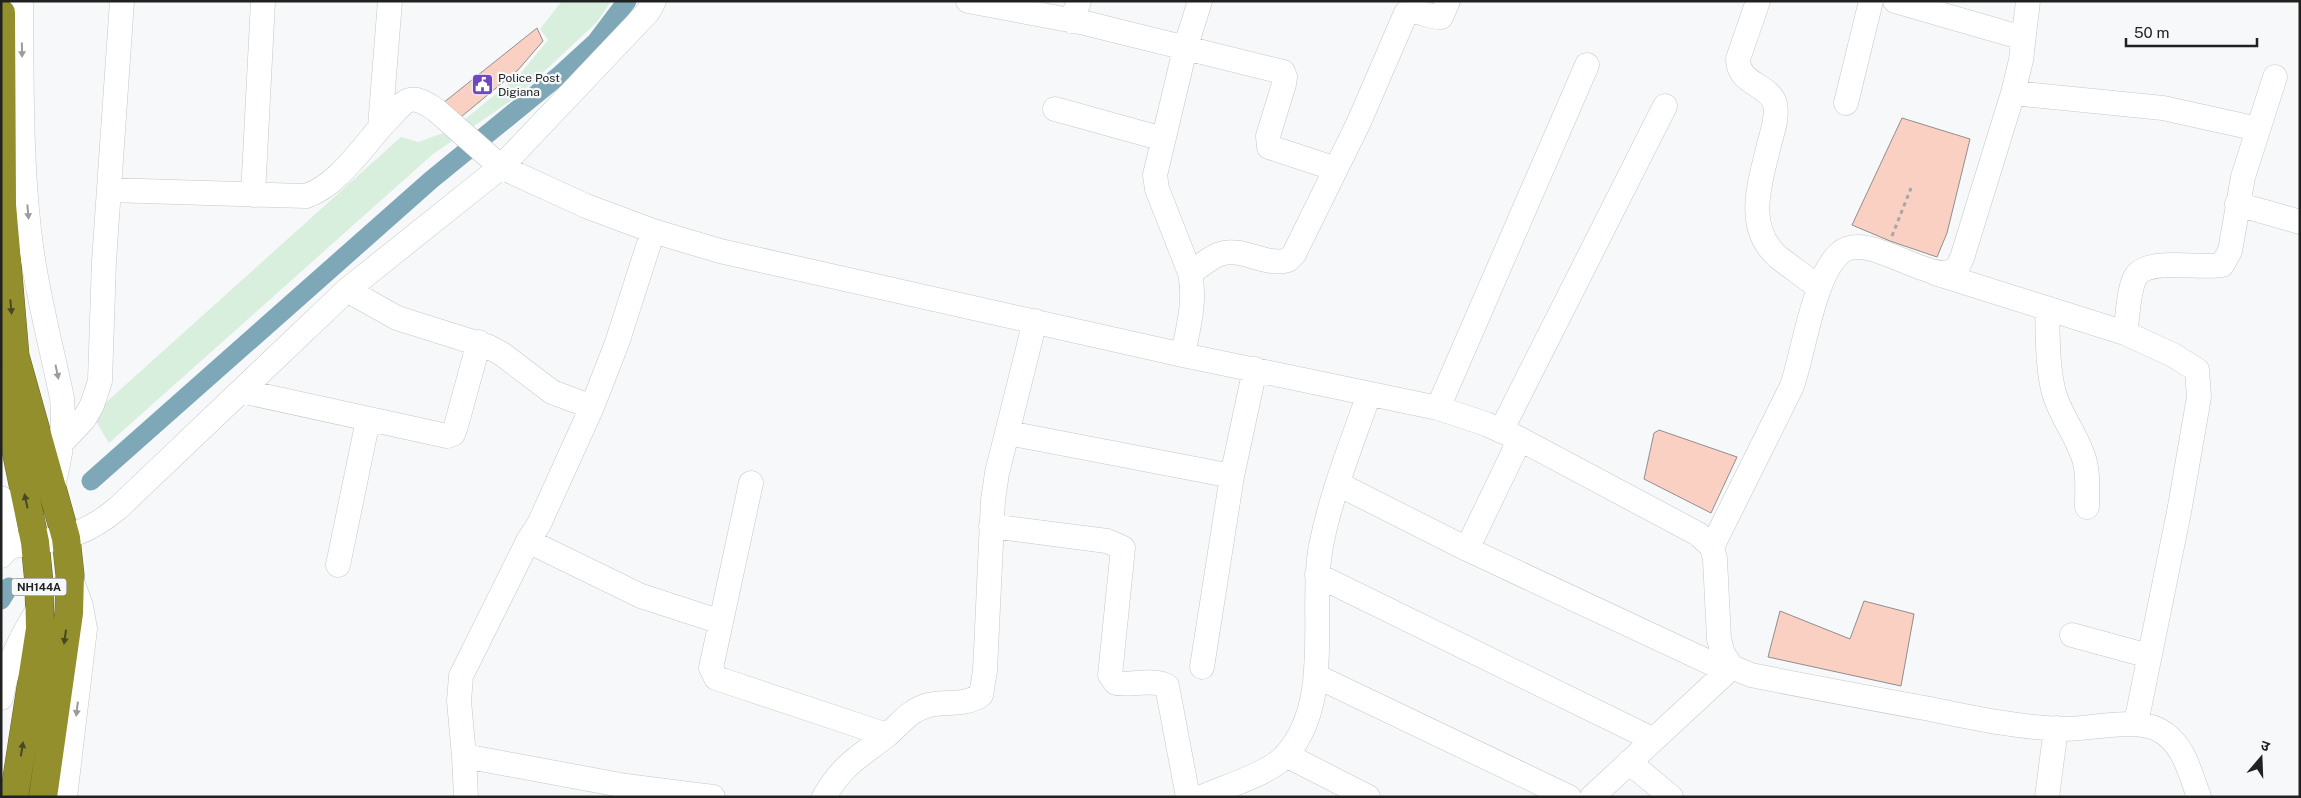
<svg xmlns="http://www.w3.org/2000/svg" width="2301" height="798" viewBox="0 0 2301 798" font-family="'Public Sans','Noto Sans Devanagari',sans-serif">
  <rect width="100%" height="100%" fill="#f6f8f9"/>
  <path fill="#d8efdd" d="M562,1H611L597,22L519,95L433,154L109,443L92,415L401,137L418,142L452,130L520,74L548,40L540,29Z"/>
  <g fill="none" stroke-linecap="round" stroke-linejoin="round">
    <path stroke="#7ea7b7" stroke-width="19" d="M91,481L431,180L561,74L596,42L627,1
      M1,600L9,587"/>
  </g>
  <path fill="#fad0c3" stroke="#908e8e" d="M537,28L543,41L518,70L456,121L443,103Z
    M1902,118L1970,139L1947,233L1937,257L1890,241L1852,225Z
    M1659,430L1737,457L1711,513L1644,479L1654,433Z
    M1864,601L1914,614L1901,686L1768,657L1780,611L1850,639Z"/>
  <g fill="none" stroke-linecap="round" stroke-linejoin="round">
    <defs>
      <path id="minor" d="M21,1C22,85 20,170 32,253C39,301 52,350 62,398C65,430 61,458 52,489
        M968,1L1085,23L1283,72L1285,77L1284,84L1268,136L1269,147L1336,169
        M1758,1L1738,59C1738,85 1770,84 1775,104C1778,117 1772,133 1769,145C1760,183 1744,227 1778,257C1791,267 1805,277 1818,287
        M1895,1L2023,38
        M1071,21L1079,1
        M2013,93L2163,108L2258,129
        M1846,103L1871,1
        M1055,109L1163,139
        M380,127L390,1
        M109,190L306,196C340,185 365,142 390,117C395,112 401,104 407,101C417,96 428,105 436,110L501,167L586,206L653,231L720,251L1183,355L1438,408L1486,424L1520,439L1698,534L1712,547L1715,559L1719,639L1723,654L1732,667L1751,675C1810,687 1870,698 1930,709C1974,718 2020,728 2065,729C2093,729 2135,717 2159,730C2184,743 2190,773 2199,797
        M253,195L263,1
        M2237,204L2300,222
        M1190,273C1200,267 1209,258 1220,254C1242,246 1265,267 1288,260L1294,254L1359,122L1406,13C1418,8 1428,18 1441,17L1448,1
        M1935,273L2125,333L2173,355L2197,370L2199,397L2179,512L2136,723
        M347,290L397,318L489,347L502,354L552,392L592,407
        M2047,308C2048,337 2047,366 2054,393C2060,414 2074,432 2082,453C2089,470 2087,489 2087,507
        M2125,333C2128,318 2128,289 2136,276C2149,257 2200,269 2222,265L2230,251L2243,177L2275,77
        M1183,355C1188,328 1196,301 1190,273L1157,189L1155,175L1185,49L1200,1
        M241,391L447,436L453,434L456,426L479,342
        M1438,408L1587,65
        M1501,431L1665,106
        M1008,433L1232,476
        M63,441L84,419L92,405L100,381L104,261L122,1
        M751,483L711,668L716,678L887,735
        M1338,484L1467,549L1728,671
        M1,498L9,547
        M991,526L1107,541L1123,548L1110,675L1116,683C1131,686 1153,678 1167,686L1188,797
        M528,541L641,596L721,622
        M1712,547L1792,386C1804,351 1814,275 1840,253C1868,228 1934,290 1956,268C1959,266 1960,261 1962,258L2013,93L2021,60L2028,1
        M1467,549L1520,439
        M1,556L9,547C57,538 78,541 118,508L347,290L501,167L648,12L654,1
        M338,565L368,420
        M1317,575L1652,739
        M2072,635L2149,656
        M1202,667L1232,476L1255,369
        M1316,676L1569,797
        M1,698C7,663 22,636 40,606
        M1286,755L1368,797
        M464,756L459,701L461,676L528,541L539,524L592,407L617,343L653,231
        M1629,762L1671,797
        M65,797L85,629L81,606L73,584
        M466,797L464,756L626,786L713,797
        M824,797C843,764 858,758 886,736C901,724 909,710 929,705C947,701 965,706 981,695L985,671L993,500L997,473L1035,321
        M1202,797C1224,787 1271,773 1286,755C1334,701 1309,611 1321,546C1331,494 1352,443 1369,394
        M1592,797L1732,667
        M2047,797L2056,728"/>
      <path id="highway" d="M1,13L2,205L15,356L66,538L70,575L69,613L43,797
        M1,378L35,542L39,583L40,629L14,797"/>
    </defs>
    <use href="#minor" stroke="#c6c7c8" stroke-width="25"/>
    <use href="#highway" stroke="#6b6828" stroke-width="29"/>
    <path stroke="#a4a6a7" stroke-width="3" stroke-dasharray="4 4" stroke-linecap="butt" d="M1892,236L1911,188"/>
    <use href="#minor" stroke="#fff" stroke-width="24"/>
    <use href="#highway" stroke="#938f2c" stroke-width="28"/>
  </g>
  <defs><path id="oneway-solid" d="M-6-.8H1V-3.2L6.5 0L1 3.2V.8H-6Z" transform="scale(1.25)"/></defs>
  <g fill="#9b9b9b">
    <use href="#oneway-solid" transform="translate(22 50) rotate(89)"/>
    <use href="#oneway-solid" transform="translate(28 212) rotate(85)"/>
    <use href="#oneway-solid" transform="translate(57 372) rotate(78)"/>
    <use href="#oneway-solid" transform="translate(77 709) rotate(97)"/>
  </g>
  <g fill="#484825">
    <use href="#oneway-solid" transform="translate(11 307) rotate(85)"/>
    <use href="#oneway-solid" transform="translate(26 501) rotate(-102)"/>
    <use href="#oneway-solid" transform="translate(65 637) rotate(98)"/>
    <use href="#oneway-solid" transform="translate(22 749) rotate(-81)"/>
  </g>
  <defs>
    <symbol id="civic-square" viewBox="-11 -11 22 22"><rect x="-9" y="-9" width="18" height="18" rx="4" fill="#6f47c0" stroke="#f6f8f9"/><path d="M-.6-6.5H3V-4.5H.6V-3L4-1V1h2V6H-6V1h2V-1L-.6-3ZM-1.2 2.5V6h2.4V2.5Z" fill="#fff"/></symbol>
  </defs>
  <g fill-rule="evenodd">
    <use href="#civic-square" x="470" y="72" width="25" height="25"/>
  </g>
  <g text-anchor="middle" stroke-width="4.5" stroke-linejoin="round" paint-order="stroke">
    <rect fill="#f6f8f9" stroke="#606262" stroke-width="1" x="11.5" y="578.5" width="55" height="17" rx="4"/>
    <g font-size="11" font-weight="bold" fill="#202121">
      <text x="39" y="591">NH144A</text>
    </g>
    <g font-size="12" fill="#202121" stroke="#f6f8f9" text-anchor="start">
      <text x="498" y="82">Police Post<tspan x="498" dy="14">Digiana</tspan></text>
    </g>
  </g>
  <rect width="2301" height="798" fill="none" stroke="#202121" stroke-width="5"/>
  <g transform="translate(2261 758) rotate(19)" stroke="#f6f8f9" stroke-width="4" paint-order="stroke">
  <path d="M0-4L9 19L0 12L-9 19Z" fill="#202121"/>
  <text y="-8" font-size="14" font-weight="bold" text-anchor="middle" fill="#202121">उ</text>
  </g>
  <path d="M2126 38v8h131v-8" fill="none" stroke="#202121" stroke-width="2.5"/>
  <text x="2134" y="38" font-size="15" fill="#202121" stroke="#f6f8f9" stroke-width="4" paint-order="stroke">50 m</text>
</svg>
